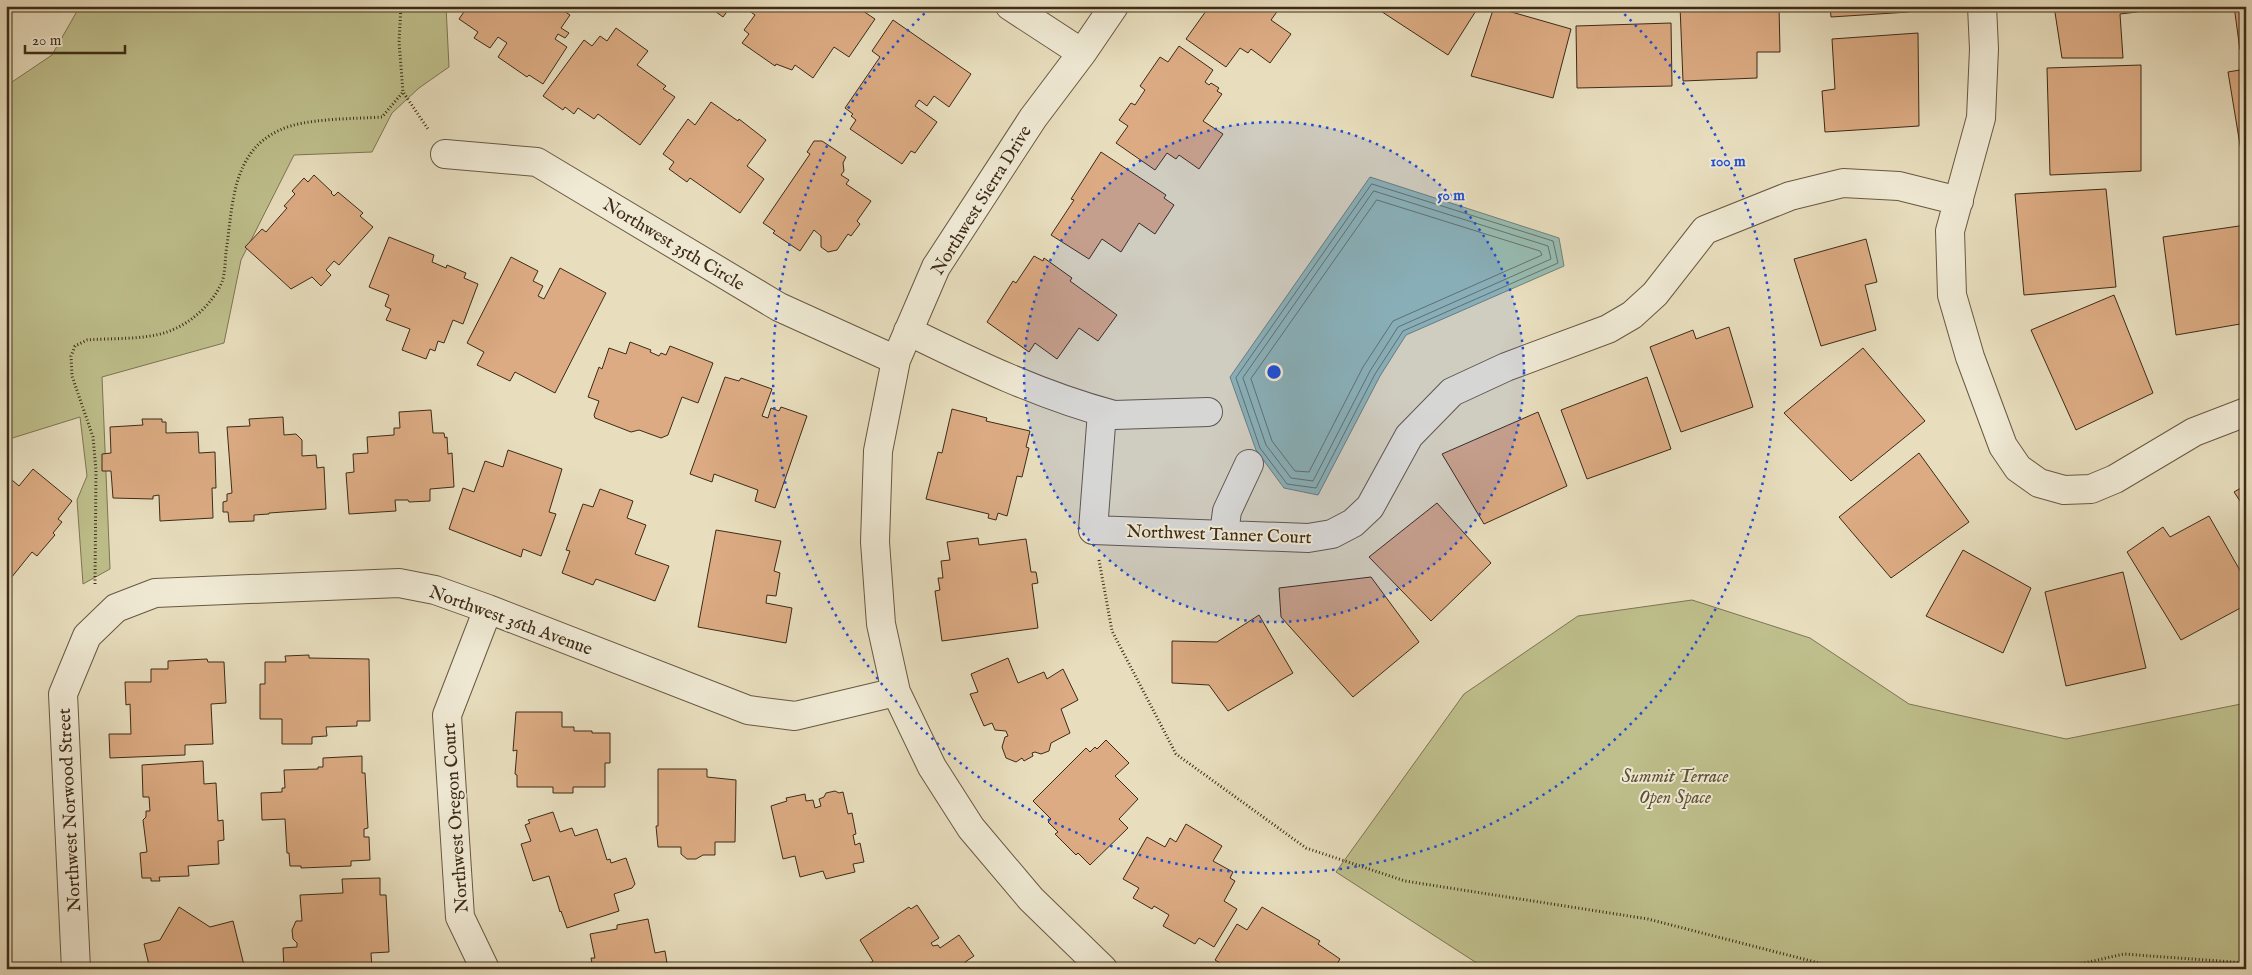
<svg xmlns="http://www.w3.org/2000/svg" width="2252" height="975" viewBox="0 0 2252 975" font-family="'IM FELL English',serif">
  <rect width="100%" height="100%" fill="#e8debe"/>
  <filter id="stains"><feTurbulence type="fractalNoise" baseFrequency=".004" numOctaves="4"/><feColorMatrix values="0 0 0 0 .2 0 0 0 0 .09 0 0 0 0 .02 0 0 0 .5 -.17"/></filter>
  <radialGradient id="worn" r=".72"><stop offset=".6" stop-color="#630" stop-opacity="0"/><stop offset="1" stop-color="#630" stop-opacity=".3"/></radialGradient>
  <path fill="#bebf8c" stroke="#7e7552" d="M80,6H446L449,67L419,88L392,113L372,152L294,155L241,260L224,343L102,377L110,569L83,584L77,500L87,476L80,417L6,440V86L52,55Z
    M1692,600L1810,638L1909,704L2066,739L2246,703V969H1486L1336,872L1464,694L1578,616Z"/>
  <path fill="#97bcb3" stroke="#738275" d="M1370,177L1559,238L1564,266L1406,335L1380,376L1318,495L1284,488L1256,450L1230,377Z"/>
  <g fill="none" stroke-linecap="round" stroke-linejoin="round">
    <path stroke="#6a7465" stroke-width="1" d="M1372,184L1553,241L1558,263L1403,331L1375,374L1316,488L1287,484L1260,448L1236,378Z
      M1374,191L1548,246L1551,259L1398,327L1370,371L1313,481L1291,478L1266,445L1243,378Z
      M1377,200L1540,251L1542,255L1393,321L1363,367L1309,472L1295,471L1272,441L1251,379Z"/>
  </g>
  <path fill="#dcab83" stroke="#3d2b17" d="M468,6H564V11L570,15L561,28L569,33L565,38L558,34L555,39L567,47L543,84L529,75L527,77L498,57L507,43L498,37L490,48L474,38L478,32L459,19Z
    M708,6H731L723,17Z
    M751,6H862L860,9L875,19L849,57L834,47L813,78L795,65L792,70L776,64L775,66L742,43L749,34L744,30L755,15L748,10Z
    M1202,6H1281L1271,20L1291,34L1270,63L1251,49L1248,53L1240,48L1226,67L1186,39L1206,11Z
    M1373,6H1479L1448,55Z
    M1680,6H1779L1780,52H1757V78L1683,81Z
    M1830,6H1909V12L1831,17Z
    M2054,6H2136L2137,12L2120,14L2123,58H2062Z
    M2234,6H2246V50H2240Z
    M1494,7L1571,29L1553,98L1471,76Z
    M893,20L971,74L949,107L934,96L927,106L919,100L915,106L937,122L915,153L911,151L902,164L850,129L856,120L851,116L853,114L845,108L880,57L872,51Z
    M1671,23L1672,86L1577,88L1576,26Z
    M616,28L648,51L637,65L666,86L663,89L675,97L640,145L598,114L594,119L578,108L574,114L565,107L563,110L543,96L584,40L592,46L600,36L607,41Z
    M1918,33L1919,126L1825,132L1822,91L1835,89L1832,39Z
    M1179,46L1213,70L1205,82L1209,85L1211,83L1219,88L1217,91L1222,94L1203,121L1223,134L1199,169L1179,155L1176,159L1167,153L1155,170L1116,143L1128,126L1119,120L1131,103L1135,105L1145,90L1140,86L1160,57L1168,62Z
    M2141,65V171L2050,175L2047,68Z
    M2246,69V162L2243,163L2228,72Z
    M711,102L738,121L739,119L766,140L747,166L764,179L740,213L690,178L687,182L669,169L674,162L663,154L688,119L695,125Z
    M814,141H822L846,157L843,163L844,171L841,175L849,180L846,184L871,201L857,221L860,224L851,236L848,234L837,250L828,252L821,247V236L814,230L800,251L773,233L775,231L763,223L810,154L807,152Z
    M1101,152L1166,195L1164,198L1174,205L1155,234L1139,223L1121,252L1102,239L1089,259L1051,235L1074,200L1071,199Z
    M314,175L332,192L331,193L334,196L338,192L363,213L360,216L373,227L339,265L334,261L326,270L331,275L321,286L312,277L291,289L245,247L262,229L266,232L287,208L284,206L295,194L292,191L304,178L308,182Z
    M2106,189L2116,287L2024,295L2015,194Z
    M2246,225V323L2176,335L2163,237Z
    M389,237L434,255L432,262L446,268L447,265L466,273L464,278L478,284L463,324L453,320L444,343L438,341L435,351L430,349L426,359L402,350L410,329L386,320L391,309L385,306L389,295L369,287Z
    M1866,239L1877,282L1865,285L1876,330L1821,346L1794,259Z
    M1034,256L1043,261L1044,258L1072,278L1070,281L1117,315L1098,341L1079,328L1057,359L1035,343L1029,352L987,322L1013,281L1016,283Z
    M511,257L538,271L533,281L543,286L538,296L544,299L560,268L606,293L555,393L515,372L510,381L477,365L484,352L467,343Z
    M2114,295L2153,393L2076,430L2031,330Z
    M1729,327L1753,407L1681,432L1650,347L1693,330L1696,339Z
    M630,342L651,350L650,352L659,356L661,353L666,355L670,346L713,363L698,403L682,397L668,435L661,438L639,430L631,432L595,418L594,415L599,401L588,397L599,367L602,369L609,348L626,354Z
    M1863,348L1925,421L1851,481L1784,413Z
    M725,377L739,381L741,378L772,389L762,416L768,418L771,408L779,411L781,407L807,416L775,508L755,501L758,490L714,474L712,482L690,474Z
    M1647,377L1671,449L1587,479L1561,410Z
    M952,409L987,418L986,421L1030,431L1026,447L1029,448L1022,477L1017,476L1007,516L998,513L996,520L988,518L989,514L926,499L938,452L942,453Z
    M431,410L433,433H444L445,438L447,437L448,454L452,453L454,487L430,489V501L409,502L408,500H395L396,511L349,514L346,473L354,472L353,454L368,453L367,437L394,435V428H400L399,412Z
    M1538,412L1567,486L1484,524L1442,454Z
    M283,417L284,435L296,434L302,440V456L316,455L317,468L324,467L326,509L269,513V514L254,515V521L229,522L228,512H223V502L227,501V494L232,493L227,427L250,426L249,419Z
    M142,419H162V422H166V433L198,432L199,453L215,452L216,488H212L213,518L160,521L159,495L153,496V499L113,498L111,471H102V454L111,453L110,427L143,425Z
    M508,450L562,469L549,512L556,514L541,556L523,549L521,557L449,529L463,488L474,492L485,461L503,467Z
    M1919,453L1969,522L1891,578L1839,517Z
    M33,469L72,501L58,519L62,522L53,533L55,535L37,556L32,552L11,578L10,576L6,581V481L10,484L12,480L19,486Z
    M2246,485V510L2234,492Z
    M600,489L633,501L627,518L646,525L635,554L669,566L655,601L596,579L593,585L562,573L570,551L566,550L583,504L593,507Z
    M1437,503L1491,563L1431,621L1369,557Z
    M2209,516L2246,581V605L2181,640L2127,552L2163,527L2170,537Z
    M716,530L781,541L774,571L780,573L776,596L767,595L766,603L792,608L786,643L698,627Z
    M978,538L979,545L1026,539L1031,572H1036L1038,583L1032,584L1038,628L942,641L935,591L940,590L938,578H943L941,561L950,560L947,542Z
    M1963,550L2031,588L2003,653L1926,616Z
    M2123,572L2146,668L2066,686L2045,592Z
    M1371,577L1419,642L1353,697L1281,617L1279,588Z
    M1259,615L1293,673L1228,711L1209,685L1172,683V641L1217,642Z
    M309,655V658L369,659L370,721H357V726L326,727L327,736L312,737V744H282V719H260V684H265V662H286L285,656Z
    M1008,658L1018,683L1044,672L1047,679L1063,669L1078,700L1061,709L1070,733L1051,743L1049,751L1041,754L1035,752L1032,753L1033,756L1024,761L1022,758L1016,762L1006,758L1002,747L1005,737L1008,736L1006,731L995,730L992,723L984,726L970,694L978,692L971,674Z
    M207,659L208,662H224L226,703L211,704L213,744L185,745V755L110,758L109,734H131L130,704L126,705L125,682H151V669H168V661Z
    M516,712H562V727H574V731H592V733H610V763H605V787H573V793H553V787H517V775L515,774L517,750L513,751Z
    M1106,740L1129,763L1115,776L1138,799L1119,819L1128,828L1090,865L1078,853L1076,855L1055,834L1058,832L1048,822L1051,819L1033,801L1086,748L1090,752L1095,747L1097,749Z
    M362,756V773H365L368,828L364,829V837H369L370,860L351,861V866L301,868V866H290L289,853H287L285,819L262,820L261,793L282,792V788H285L284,770L318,769V767H323V758Z
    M203,761L204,784L216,783L218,821L223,820L224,840L218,841L219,864L188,866L189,876L159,877L160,881H151V878H142L140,853L147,852L143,820L146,817V811H150L149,797H143L142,765Z
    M658,769H707V777L736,780L735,842H715V855H703L696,859H687L681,854V847H658L656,826H658Z
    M835,791L839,793L843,792L848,814L852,813L856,834L853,835L855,845L860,843L864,862L853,864L855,872L826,879L823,871L800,877L795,856L783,859L771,806L787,801L786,798L805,794L806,801L813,800L815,808L821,806L819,799L824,797L826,793Z
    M553,812L560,832L572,828L575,836L597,829L607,860L610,859L611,863L626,858L635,884L632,888L614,894L619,911L567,928L561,911L560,912L549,876L533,881L521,844L531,841L525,825L530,823L528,820Z
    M1186,824L1222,846L1213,861L1233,872L1230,878L1235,881L1224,901L1237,909L1214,947L1199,938L1195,944L1163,926L1169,915L1154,906L1152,909L1133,898L1139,888L1123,879L1147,837L1165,847L1170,838L1176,842Z
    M380,878V895H386L389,952L371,953L372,969H284L283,948L297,947V943L293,939L292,930L296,921H302L300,895L343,893L342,879Z
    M917,905L939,938L931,943L933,946L938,945L940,948L959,935L974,956L965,962L971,969H862L873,961L860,940L909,907L911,909Z
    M179,907L210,927L233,921L245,969H150L144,944L160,940Z
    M1262,907L1320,941L1318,944L1340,959L1334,969H1230L1215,960L1237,924L1247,930Z
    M648,919L655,953L665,951L668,969H593L591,958H595L590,934L617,929V925Z"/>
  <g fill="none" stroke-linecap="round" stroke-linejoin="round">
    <defs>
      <path id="minor" d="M1010,6L1082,53
        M1982,6L1984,49L1981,118L1950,231L1952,295L1970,357L2003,446L2018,468L2039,483L2064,490L2091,489L2115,479L2194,432L2246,412
        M445,154L537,162L779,307L896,360
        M908,331C975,364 1042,396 1114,415L1208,412
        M1102,412L1093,530L1308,538L1332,534L1353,523L1370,507L1409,436L1452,392L1506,367L1608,329L1632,315L1655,294L1705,230L1790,196L1843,183L1899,186L1959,201
        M1224,534L1227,511L1249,464
        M76,969L63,694L87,636L116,608L155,593L399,583L435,590L488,609L748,710L795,716L896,692
        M485,969L460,917L447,715L488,609
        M1103,969L1031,899L971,828L932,767L896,692L881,624L875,542L878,451L896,360L936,267L1033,118L1082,53L1114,6"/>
    </defs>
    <use href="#minor" stroke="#685841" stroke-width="30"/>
    <path stroke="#3d2b17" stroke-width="3" stroke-dasharray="1 2.5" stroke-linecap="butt" d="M401,6L399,42L403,92L428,129
      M1099,560L1112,631L1176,754L1306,848L1405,881L1648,919L1842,969
      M95,584L96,470L93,437L72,376L71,356L75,346L87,340C111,338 144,340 167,332C190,324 212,305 222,282C225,274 225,262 226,252C233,206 231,152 280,130C305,118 353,119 382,117L403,92
      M2057,969L2124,954L2246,963"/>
    <use href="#minor" stroke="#f0ead5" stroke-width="28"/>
  </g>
  <circle cx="1274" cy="372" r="250" fill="#1d4ed8" fill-opacity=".12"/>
  <g fill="none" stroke="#1d4ed8" stroke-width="2.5" stroke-dasharray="2.5 5">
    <circle cx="1274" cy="372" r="250"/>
    <path d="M1619 9A501 501 0 1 1 929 9"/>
  </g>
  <g text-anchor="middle" stroke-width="4" stroke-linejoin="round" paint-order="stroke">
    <g font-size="18" fill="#3d2b17" stroke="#f0ead5">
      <text transform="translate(981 200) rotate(-58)" y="6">Northwest Sierra Drive</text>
      <text transform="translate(674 244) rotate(31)" y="6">Northwest 35th Circle</text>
      <text transform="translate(1219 534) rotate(2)" y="6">Northwest Tanner Court</text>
      <text transform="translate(511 620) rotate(20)" y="6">Northwest 36th Avenue</text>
      <text transform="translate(69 810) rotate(-93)" y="6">Northwest Norwood Street</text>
      <text transform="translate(455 818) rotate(-94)" y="6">Northwest Oregon Court</text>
    </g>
    <g font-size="18" font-style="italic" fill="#5d5034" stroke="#f0ead5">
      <text x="1675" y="782">Summit Terrace<tspan x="1675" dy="21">Open Space</tspan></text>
    </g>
  </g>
  <circle cx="1274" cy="372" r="8" fill="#1d4ed8" stroke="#f0ead5" stroke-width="2.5"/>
  <g font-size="15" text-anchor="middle" font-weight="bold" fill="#1d4ed8" stroke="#f0ead5" stroke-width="4" stroke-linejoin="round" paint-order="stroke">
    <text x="1728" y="166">100 m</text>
    <text x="1451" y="200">50 m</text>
  </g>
  <rect width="2252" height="975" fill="none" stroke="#e8debe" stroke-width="25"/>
  <rect x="8" y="8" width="2237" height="960" fill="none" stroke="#3d2b17" stroke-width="2.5"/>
  <rect x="12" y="12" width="2227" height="950" fill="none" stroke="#3d2b17"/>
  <path d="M25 45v8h100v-8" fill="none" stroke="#3d2b17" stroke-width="2.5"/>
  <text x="32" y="45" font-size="15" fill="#3d2b17" stroke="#f0ead5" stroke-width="4" paint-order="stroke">20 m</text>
  <rect width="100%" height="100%" filter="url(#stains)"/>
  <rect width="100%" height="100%" fill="url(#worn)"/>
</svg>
